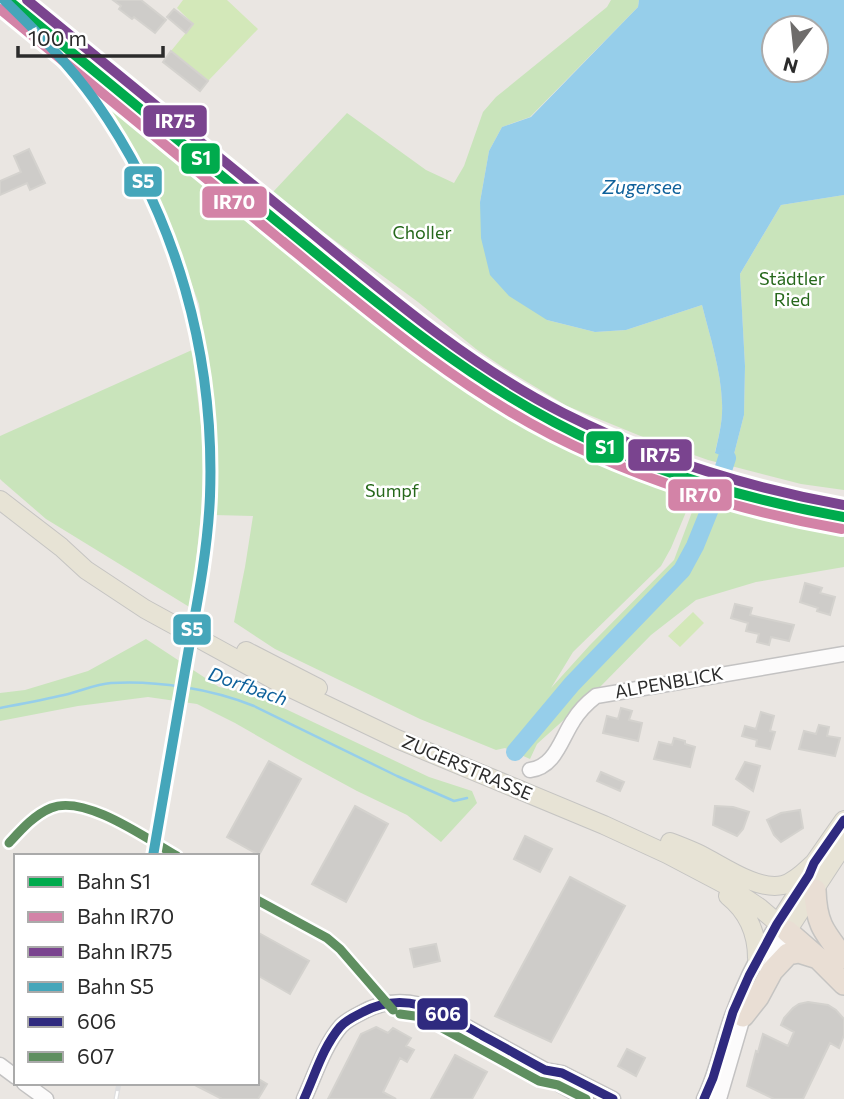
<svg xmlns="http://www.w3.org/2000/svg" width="844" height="1099" viewBox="0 0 844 1099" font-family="Commissioner,sans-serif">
  <rect width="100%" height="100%" fill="#eae6e2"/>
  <path fill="#c9e4bb" d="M611,0H639L638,7L530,117L502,127L489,151L480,202L547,320L595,332L626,330L702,305C710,337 721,370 722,403C723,420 719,436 715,452L733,458L744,415L745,366L740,274L781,205L844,195V490L801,484L708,460L643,437L567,406L504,368L476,349L418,302L319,229L273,192L347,113L426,170L454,183L464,166L483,112L496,97L607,7Z
    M111,90L359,297L542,425L696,488L671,548L661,566L573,652L551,688L590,645L674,560L701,488L798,514L844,520V567L756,582L696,600L651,635L598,689L537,744L530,759L505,748L496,750L420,719L275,649L234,622L245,567L253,516L214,515L216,468L214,407L199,304L167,218L135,152L102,99Z
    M192,350L204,451L201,514L191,608L46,519L2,481L0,479V436Z
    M146,639L219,687L254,694L429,777L472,791L477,803L441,842L407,815L357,791L296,758L235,723L197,704L148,697L78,706L0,721V693L25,690L88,671Z"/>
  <path fill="#d3e8b9" d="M183,0H227L258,29L208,81L171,51L193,24L177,8Z
    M693,612L704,623L680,647L668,636Z"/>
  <path fill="#96ceea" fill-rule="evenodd" d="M639,0H844V195L781,205L740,274L745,366L744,415L733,458H727L715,453C719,436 723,420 722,403C721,370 710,337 702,305L626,330L595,332L547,320L509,296L490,275L481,238L480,202L489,151L502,127L531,117L638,7ZM774,28H816V70H774Z"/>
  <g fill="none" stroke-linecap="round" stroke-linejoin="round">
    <path stroke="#96ceea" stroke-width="2.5" d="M0,708C21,704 43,700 64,695C79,692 95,684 111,683C156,680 212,689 254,706L397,776L454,801L467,798"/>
    <path stroke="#96ceea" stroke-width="18" d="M515,752L572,684L682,570L695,546L712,504L727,458"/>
  </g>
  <path fill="#ceccc9" stroke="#d4d2ce" stroke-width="2" d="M113,0H141L166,20L155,33L134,17L132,19L119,9L121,6Z
    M174,9L193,24L186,33L167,17Z
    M171,51L208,81L200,91L163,62Z
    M29,149L45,183L30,190L27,183L0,195V181L21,172L14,156Z
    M805,583L822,588L820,593L835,597L830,615L817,611L818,608L800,602Z
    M735,604L752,608L750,615L794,625L789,641L771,637L769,645L757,642L759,634L746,631L748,623L731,618Z
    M621,708L632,711L629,720L642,723L638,741L603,733L607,716L618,719Z
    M761,712L774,716L770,731L775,732L770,749L756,746L757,740L742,736L745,726L756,729Z
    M819,725L829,727L827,736L840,738L835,756L799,749L804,731L816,734Z
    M674,738L685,741V744L695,747L690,767L654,759L659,742L672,745Z
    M269,761L301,779L259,855L227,837Z
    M745,762L760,766L753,791L736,779Z
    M601,772L624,782L620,791L597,781Z
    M355,806L388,824L346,902L312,884Z
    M715,806L733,807L749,812L743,829L737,836L713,825Z
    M800,810L803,828L781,842L774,835L767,820L781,813Z
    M525,836L552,849L540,872L514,859Z
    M570,877L625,906L551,1042L495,1016Z
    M257,932L309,961L290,994L257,975Z
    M436,944L440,961L414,967L410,949Z
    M808,1002L828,1005L836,1010L844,1019V1035L839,1048L830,1043L803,1099H774L747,1086L756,1051L758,1052L763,1034L788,1046L794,1032L781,1025L784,1018L793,1008L799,1004Z
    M376,1027L388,1033L393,1028L411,1038L406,1046L414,1050L407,1062L400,1058L383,1092L396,1099H328L361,1034Z
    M627,1049L645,1058L636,1076L618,1066Z
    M455,1055L487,1072L472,1099H431Z
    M257,1078L267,1084L258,1099H222L191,1083H257Z"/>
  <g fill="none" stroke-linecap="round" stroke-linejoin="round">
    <defs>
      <path id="minor" d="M530,770C555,767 561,739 573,721C579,711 587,703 596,696L844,654
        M766,967L787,931
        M0,1065L16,1077
        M545,1070L562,1073L613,1099
        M24,1083L46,1099
        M304,1099C315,1075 324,1046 341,1026C346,1021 353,1017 359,1014C384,999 411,999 438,1011L545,1070L559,1084L586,1099
        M704,1099C717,1073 722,1043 732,1016C744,983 760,951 779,922
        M719,1099L745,1010"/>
      <path id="major" d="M0,500L61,547L86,570L145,609L280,683L397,739L604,825L667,854L724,884L760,908L787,931L844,844
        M246,651L318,688
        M670,842C680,846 691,850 701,855C723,866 757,891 783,885C795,882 805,871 814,863
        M728,896C748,912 757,933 757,958
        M779,922L809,875L814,863L844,820"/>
      <path id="highway" d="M815,890C816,924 824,932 844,958
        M787,931L818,958L844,984
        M743,1016L758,997L772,971L788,954L799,952L818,958"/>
    </defs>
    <use href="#minor" stroke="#c3c2c2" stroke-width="17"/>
    <use href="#major" stroke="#c5c4c2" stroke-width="20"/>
    <use href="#highway" stroke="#c5c4c2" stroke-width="24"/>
    <use href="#minor" stroke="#fcfbfb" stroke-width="14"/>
    <use href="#major" stroke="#e7e3d5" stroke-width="18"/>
    <use href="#highway" stroke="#e9ded4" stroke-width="21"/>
    <defs>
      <path id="rail" d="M116,1099L119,1083"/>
    </defs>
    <use href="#rail" stroke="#dededf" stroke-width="5"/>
    <use href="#rail" stroke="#fff" stroke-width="2.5" stroke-dasharray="8" stroke-linecap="butt"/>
    <defs>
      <path id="bus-1" d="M304,1099C315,1075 323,1047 340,1027C346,1020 355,1016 363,1012C408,988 444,1014 483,1036C504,1047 524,1059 545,1070L562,1073L613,1099
        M704,1099L713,1078L733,1012L749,976L777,924L809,875L814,863L844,820"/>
      <path id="bus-2" d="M9,843C21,830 34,815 51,808C85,794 147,839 177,856
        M257,900L327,938L340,949L393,1010
        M400,1014L422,1017L539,1081L558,1085L586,1099"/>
    </defs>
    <use href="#bus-1" stroke="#fff" stroke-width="14"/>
    <use href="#bus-2" stroke="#fff" stroke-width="14"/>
    <use href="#bus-1" stroke="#2f2a7f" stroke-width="9"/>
    <use href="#bus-2" stroke="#5f8f60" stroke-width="9"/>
    <defs>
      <path id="rail-1" d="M8,0C100,76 193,152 285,228C371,298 456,370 554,422C645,471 743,499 844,517"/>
      <path id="rail-2" d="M0,9C94,87 188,164 282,241C368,311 453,384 552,435C645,482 739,511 842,529"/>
      <path id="rail-3" d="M27,0C119,75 210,150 302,225C385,293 467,364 563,413C654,459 745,487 844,505"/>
      <path id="rail-4" d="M4,0C37,32 70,65 96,102C177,217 215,356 210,496C208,545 199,594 190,642C178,714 165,785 153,856"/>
    </defs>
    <use href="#rail-1" stroke="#fff" stroke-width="16"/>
    <use href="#rail-2" stroke="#fff" stroke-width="16"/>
    <use href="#rail-3" stroke="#fff" stroke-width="16"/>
    <use href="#rail-4" stroke="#fff" stroke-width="16"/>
    <use href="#rail-1" stroke="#00ab4d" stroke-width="10"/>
    <use href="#rail-2" stroke="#d383a7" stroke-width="10"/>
    <use href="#rail-3" stroke="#7a448f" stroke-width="10"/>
    <use href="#rail-4" stroke="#45a6ba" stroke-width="10"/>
  </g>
  <g text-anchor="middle" stroke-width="5" stroke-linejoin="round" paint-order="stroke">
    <g font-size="18" fill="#26681b" stroke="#fff">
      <text x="422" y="239">Choller</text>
      <text x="792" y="285">Städtler<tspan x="792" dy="21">Ried</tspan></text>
      <text x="392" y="497">Sumpf</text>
    </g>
    <g font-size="18" fill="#2b2b2b" stroke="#fff">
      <text transform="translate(669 683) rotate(-10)" y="6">ALPENBLICK</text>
      <text transform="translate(467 768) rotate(23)" y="6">ZUGERSTRASSE</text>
    </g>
    <g font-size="19" font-style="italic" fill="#0f619b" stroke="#fff">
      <text x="642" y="194">Zugersee</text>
      <text transform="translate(248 686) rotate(19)" y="7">Dorfbach</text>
    </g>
  </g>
  <g stroke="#fff" stroke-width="2.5">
    <rect x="142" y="104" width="66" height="34" rx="7" fill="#7a448f"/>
    <rect x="180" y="142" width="41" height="33" rx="7" fill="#00ab4d"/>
    <rect x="123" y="165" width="40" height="33" rx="7" fill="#45a6ba"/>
    <rect x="201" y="185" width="67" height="34" rx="7" fill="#d383a7"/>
    <rect x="585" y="430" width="40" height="34" rx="7" fill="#00ab4d"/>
    <rect x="627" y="438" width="66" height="34" rx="7" fill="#7a448f"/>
    <rect x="667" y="478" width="66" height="34" rx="7" fill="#d383a7"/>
    <rect x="172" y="613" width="40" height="33" rx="7" fill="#45a6ba"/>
    <rect x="416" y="997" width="53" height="34" rx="7" fill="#2f2a7f"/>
  </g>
  <g font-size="19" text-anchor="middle" font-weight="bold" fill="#fff">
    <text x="175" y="128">IR75</text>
    <text x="201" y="165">S1</text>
    <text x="143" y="188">S5</text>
    <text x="234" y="209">IR70</text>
    <text x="605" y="454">S1</text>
    <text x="660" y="462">IR75</text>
    <text x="700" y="502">IR70</text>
    <text x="192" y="636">S5</text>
    <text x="443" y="1021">606</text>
  </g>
  <rect x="14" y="854" width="245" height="231" fill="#ffffff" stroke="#aaaaaa" stroke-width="2"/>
  <rect x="28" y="877" width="35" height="10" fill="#00ab4d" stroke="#aaaaaa" stroke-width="2"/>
  <text x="77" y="889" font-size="21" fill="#2b2b2b">Bahn S1</text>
  <rect x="28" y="912" width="35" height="10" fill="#d383a7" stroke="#aaaaaa" stroke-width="2"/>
  <text x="77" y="924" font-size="21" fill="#2b2b2b">Bahn IR70</text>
  <rect x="28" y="947" width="35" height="10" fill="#7a448f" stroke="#aaaaaa" stroke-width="2"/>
  <text x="77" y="959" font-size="21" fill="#2b2b2b">Bahn IR75</text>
  <rect x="28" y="982" width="35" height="10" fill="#45a6ba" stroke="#aaaaaa" stroke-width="2"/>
  <text x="77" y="994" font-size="21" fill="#2b2b2b">Bahn S5</text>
  <rect x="28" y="1017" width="35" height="10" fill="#2f2a7f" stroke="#aaaaaa" stroke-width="2"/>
  <text x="77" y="1029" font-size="21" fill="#2b2b2b">606</text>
  <rect x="28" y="1052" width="35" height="10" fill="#5f8f60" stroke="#aaaaaa" stroke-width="2"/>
  <text x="77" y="1064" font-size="21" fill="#2b2b2b">607</text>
  <g transform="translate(795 49) rotate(195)"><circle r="33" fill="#ffffff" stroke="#aaaaaa" stroke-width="2"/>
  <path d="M0-5L12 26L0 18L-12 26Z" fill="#6e6c6b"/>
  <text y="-10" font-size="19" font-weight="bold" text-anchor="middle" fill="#2b2b2b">N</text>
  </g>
  <path d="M18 46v10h145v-10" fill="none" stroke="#2b2b2b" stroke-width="3.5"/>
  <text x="28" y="46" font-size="21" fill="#2b2b2b" stroke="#ffffff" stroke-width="5" paint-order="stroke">100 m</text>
</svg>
